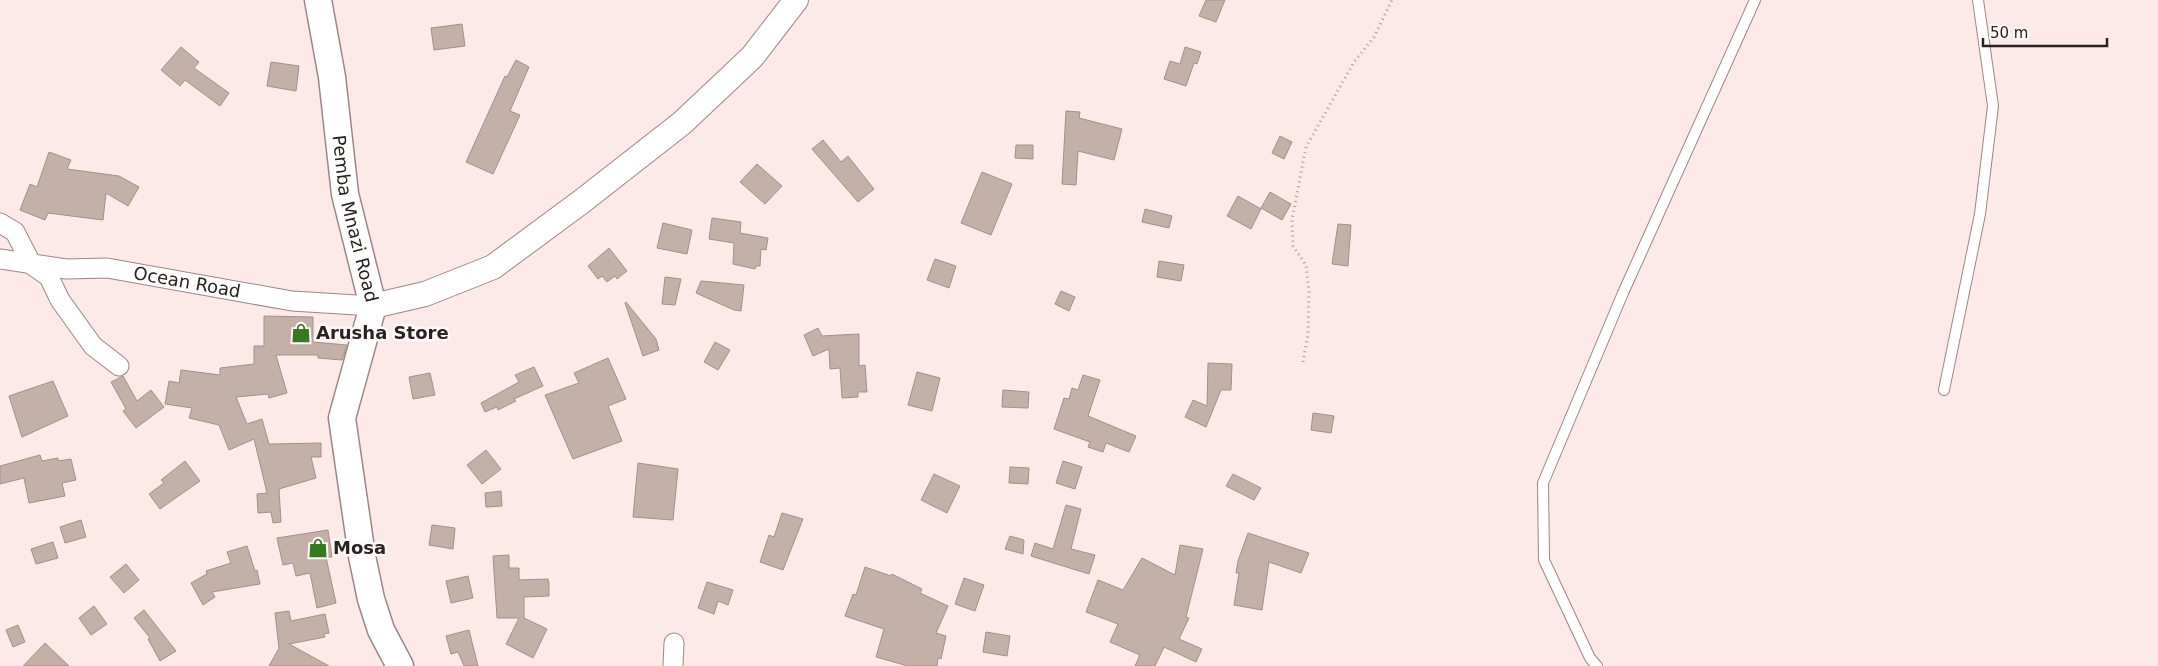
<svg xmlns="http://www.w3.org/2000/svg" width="2158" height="666" viewBox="0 0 2158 666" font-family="'DejaVu Sans',sans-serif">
  <rect width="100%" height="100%" fill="#fce9e8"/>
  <path fill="#c4b0a7" stroke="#a49088" d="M1206,0H1225L1216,22L1199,16Z
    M462,24L465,46L434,50L431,28Z
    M181,47L199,62L194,68L229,93L220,106L185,80L180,86L161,70Z
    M1185,47L1201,52L1197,64L1194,63L1186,86L1164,79L1170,61L1180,64Z
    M516,60L529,67L510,111L520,115L493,174L466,162L505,76L507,77Z
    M271,62L299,66L296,91L267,86Z
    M1066,111L1080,112L1079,118L1122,129L1114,160L1078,151L1076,185L1062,184Z
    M1280,136L1292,142L1284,159L1272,153Z
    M823,140L841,162L848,156L874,189L858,202L812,149Z
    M1016,145H1033V159L1015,158Z
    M49,152L71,160L67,169L119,176L139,187L128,206L106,193L103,220L48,213L45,220L20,210L30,184L37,187Z
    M757,164L782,186L765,204L740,182Z
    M982,172L1012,184L991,235L961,223Z
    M1270,192L1291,204L1282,220L1261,208Z
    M1238,196L1261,209L1251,229L1227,216Z
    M1145,209L1172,216L1169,228L1142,222Z
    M712,218L741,222L740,233L768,238L766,250L761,249L760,266H756L755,269L733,264L734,243L709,239Z
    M663,223L692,230L687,254L657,248Z
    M1338,224L1351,225L1348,266L1332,264Z
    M609,248L627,271L617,279L615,276L607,282L602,276L598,279L588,266Z
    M935,259L956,266L949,288L927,280Z
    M1159,261L1184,265L1181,281L1157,277Z
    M665,277L681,279L675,305L662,304Z
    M701,281L744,285L741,311L734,310L696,293Z
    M1061,291L1075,297L1069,311L1055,304Z
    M626,302L656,339L659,350L643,356L625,303Z
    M264,316L313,317V342L347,345L342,360L318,358V355H276L287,393L269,398L268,394L236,397L247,424L262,419L269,444L321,443V457H311L316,478L279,489L281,522L273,523L271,512L258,513L257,494L267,493L254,439L229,450L219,425L189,418L192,408L165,404L169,381L179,383L181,370L220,375V368L254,364V346H264Z
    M818,328L822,336L859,334V366L865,365L867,392H858V397L842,398L840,368L830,369L829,349L813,356L804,335Z
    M715,342L730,350L718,370L704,362Z
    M608,358L626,399L608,406L622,441L573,459L545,395L579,383L574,373Z
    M1208,363L1232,364L1231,390H1221L1206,427L1185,417L1193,400L1207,406Z
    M534,367L543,386L514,399L516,401L498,410L497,407L485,412L481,403L519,382L515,375Z
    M917,372L940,378L932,411L908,405Z
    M430,373L435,395L413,399L409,377Z
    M1083,375L1100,380L1088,416L1136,436L1129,452L1106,443L1103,452L1088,447L1090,442L1054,429L1064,398L1069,399L1072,388L1078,390Z
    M123,376L137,401L151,390L164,407L136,428L123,411L126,409L111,382Z
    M53,381L68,416L22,437L9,396Z
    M1003,390L1029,392L1028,408L1002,407Z
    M1313,413L1334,416L1331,433L1311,430Z
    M486,450L501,469L482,484L467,465Z
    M40,455L42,461L58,458V461L71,459L76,480L62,483L65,496L29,503L24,478L0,484V466Z
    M185,461L200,481L160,509L149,494L164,483L161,480Z
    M1063,461L1082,467L1075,489L1056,483Z
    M638,463L678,469L673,520L633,517Z
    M1010,467L1029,468L1028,484L1009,483Z
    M934,474L960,486L947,513L921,500Z
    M1233,474L1261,488L1254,500L1226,486Z
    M501,491L502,506L486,507L485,493Z
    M1066,505L1081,509L1071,549L1095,555L1089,574L1031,556L1035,543L1053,549Z
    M782,513L803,519L783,570L760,562L769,535L774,537Z
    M81,520L86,537L65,543L60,527Z
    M432,525L455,528L453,549L429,545Z
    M328,530L332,557H326L336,603L317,608L310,573L296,576L293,563L283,565L277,538Z
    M1248,533L1309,553L1301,573L1269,562L1262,610L1234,605L1239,573H1236L1238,561Z
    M1010,536L1024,540L1023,554L1005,549Z
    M53,542L58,558L36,564L31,549Z
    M1180,545L1203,549L1186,617L1189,618L1179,639L1202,649L1196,662L1164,647L1155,666H1135L1140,655L1110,642L1118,624L1086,612L1098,580L1123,590L1142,558L1175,575Z
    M247,546L255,571L257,570L260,584L212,592L215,597L203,605L191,583L207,574L206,571L231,563L227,552Z
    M509,555V568H519V580L548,579L549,583V596L524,597V618L547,629L533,658L506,644L519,618H497L493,556Z
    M126,564L139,580L124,593L110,577Z
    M865,567L891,576L892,574L922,589L920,593L948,606L936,633L946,636L941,659L938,658L937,666H908L876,657L884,629L845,616L853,594L856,595Z
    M468,576L473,598L451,603L446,581Z
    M964,578L984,585L975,611L955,604Z
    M707,582L733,590L728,605L718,601L714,614L698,608Z
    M94,606L107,624L91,635L79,618Z
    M144,610L176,651L160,661L148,639L150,638L134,618Z
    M289,611L291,621L325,614L329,633L324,634L325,637L289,644L329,666H269L279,648L275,613Z
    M18,625L25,642L13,647L6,630Z
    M469,630L478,666H464L458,652L451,654L446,636Z
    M986,632L1010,636L1007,656L983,652Z
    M45,643L69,666H23Z"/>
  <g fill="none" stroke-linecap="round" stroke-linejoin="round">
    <defs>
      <path id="service" d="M1944,390L1980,214L1993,106L1978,0
        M1597,666L1590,658L1544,560L1543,483L1623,293L1755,0"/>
      <g id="minor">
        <path d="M0,223L15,232L32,265L49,277L60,300L93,346L119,366"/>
        <path id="s1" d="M0,259L66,269L107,268L292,301L373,306"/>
        <path d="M673,666L674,643"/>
      </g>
      <path id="tertiary" d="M373,306L425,294L493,267L581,202L682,123L752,57L796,0"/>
      <g id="secondary">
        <path id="s2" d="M318,0L332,77L345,194L373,306L342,418L362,556L371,599L381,630L400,666"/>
      </g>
    </defs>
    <use href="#service" stroke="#9d8786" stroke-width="12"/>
    <use href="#minor" stroke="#9d8786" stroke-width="21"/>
    <use href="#tertiary" stroke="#9d8786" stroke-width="26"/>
    <use href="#secondary" stroke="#9d8786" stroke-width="29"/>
    <path stroke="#aa9b9b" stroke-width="3" stroke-dasharray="1 4" stroke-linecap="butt" d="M1303,362L1308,335L1309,292L1306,265L1293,246L1292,220L1306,147L1354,62L1374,37L1392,0"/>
    <use href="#service" stroke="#fff" stroke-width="10"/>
    <use href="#minor" stroke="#fff" stroke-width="19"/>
    <use href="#tertiary" stroke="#fff" stroke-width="24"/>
    <use href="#secondary" stroke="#fff" stroke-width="26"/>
  </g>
  <defs>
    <symbol id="shop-bare" viewBox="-9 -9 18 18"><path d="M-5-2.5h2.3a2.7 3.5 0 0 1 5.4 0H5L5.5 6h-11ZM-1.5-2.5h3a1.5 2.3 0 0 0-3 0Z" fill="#357a1c" stroke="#fffafa" stroke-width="2.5" paint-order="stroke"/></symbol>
  </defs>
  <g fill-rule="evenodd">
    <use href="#shop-bare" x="287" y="319" width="28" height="28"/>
    <use href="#shop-bare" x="304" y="534" width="28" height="28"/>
  </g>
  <g text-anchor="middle" stroke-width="5" stroke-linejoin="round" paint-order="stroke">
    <g font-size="18" fill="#2b2222" stroke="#fffafa">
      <text dy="6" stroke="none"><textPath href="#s2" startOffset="222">Pemba Mnazi Road</textPath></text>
      <text dy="6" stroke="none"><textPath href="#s1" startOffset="189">Ocean Road</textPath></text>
    </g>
    <g font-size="18" font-weight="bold" fill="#2b2222" stroke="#fffafa" text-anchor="start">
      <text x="316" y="339">Arusha Store</text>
      <text x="333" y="554">Mosa</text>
    </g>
  </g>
  <path d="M1983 38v8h124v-8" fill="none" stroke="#2b2222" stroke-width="2.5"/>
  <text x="1990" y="38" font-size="15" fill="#2b2222" stroke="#fffafa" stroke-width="4" paint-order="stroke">50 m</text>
</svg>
